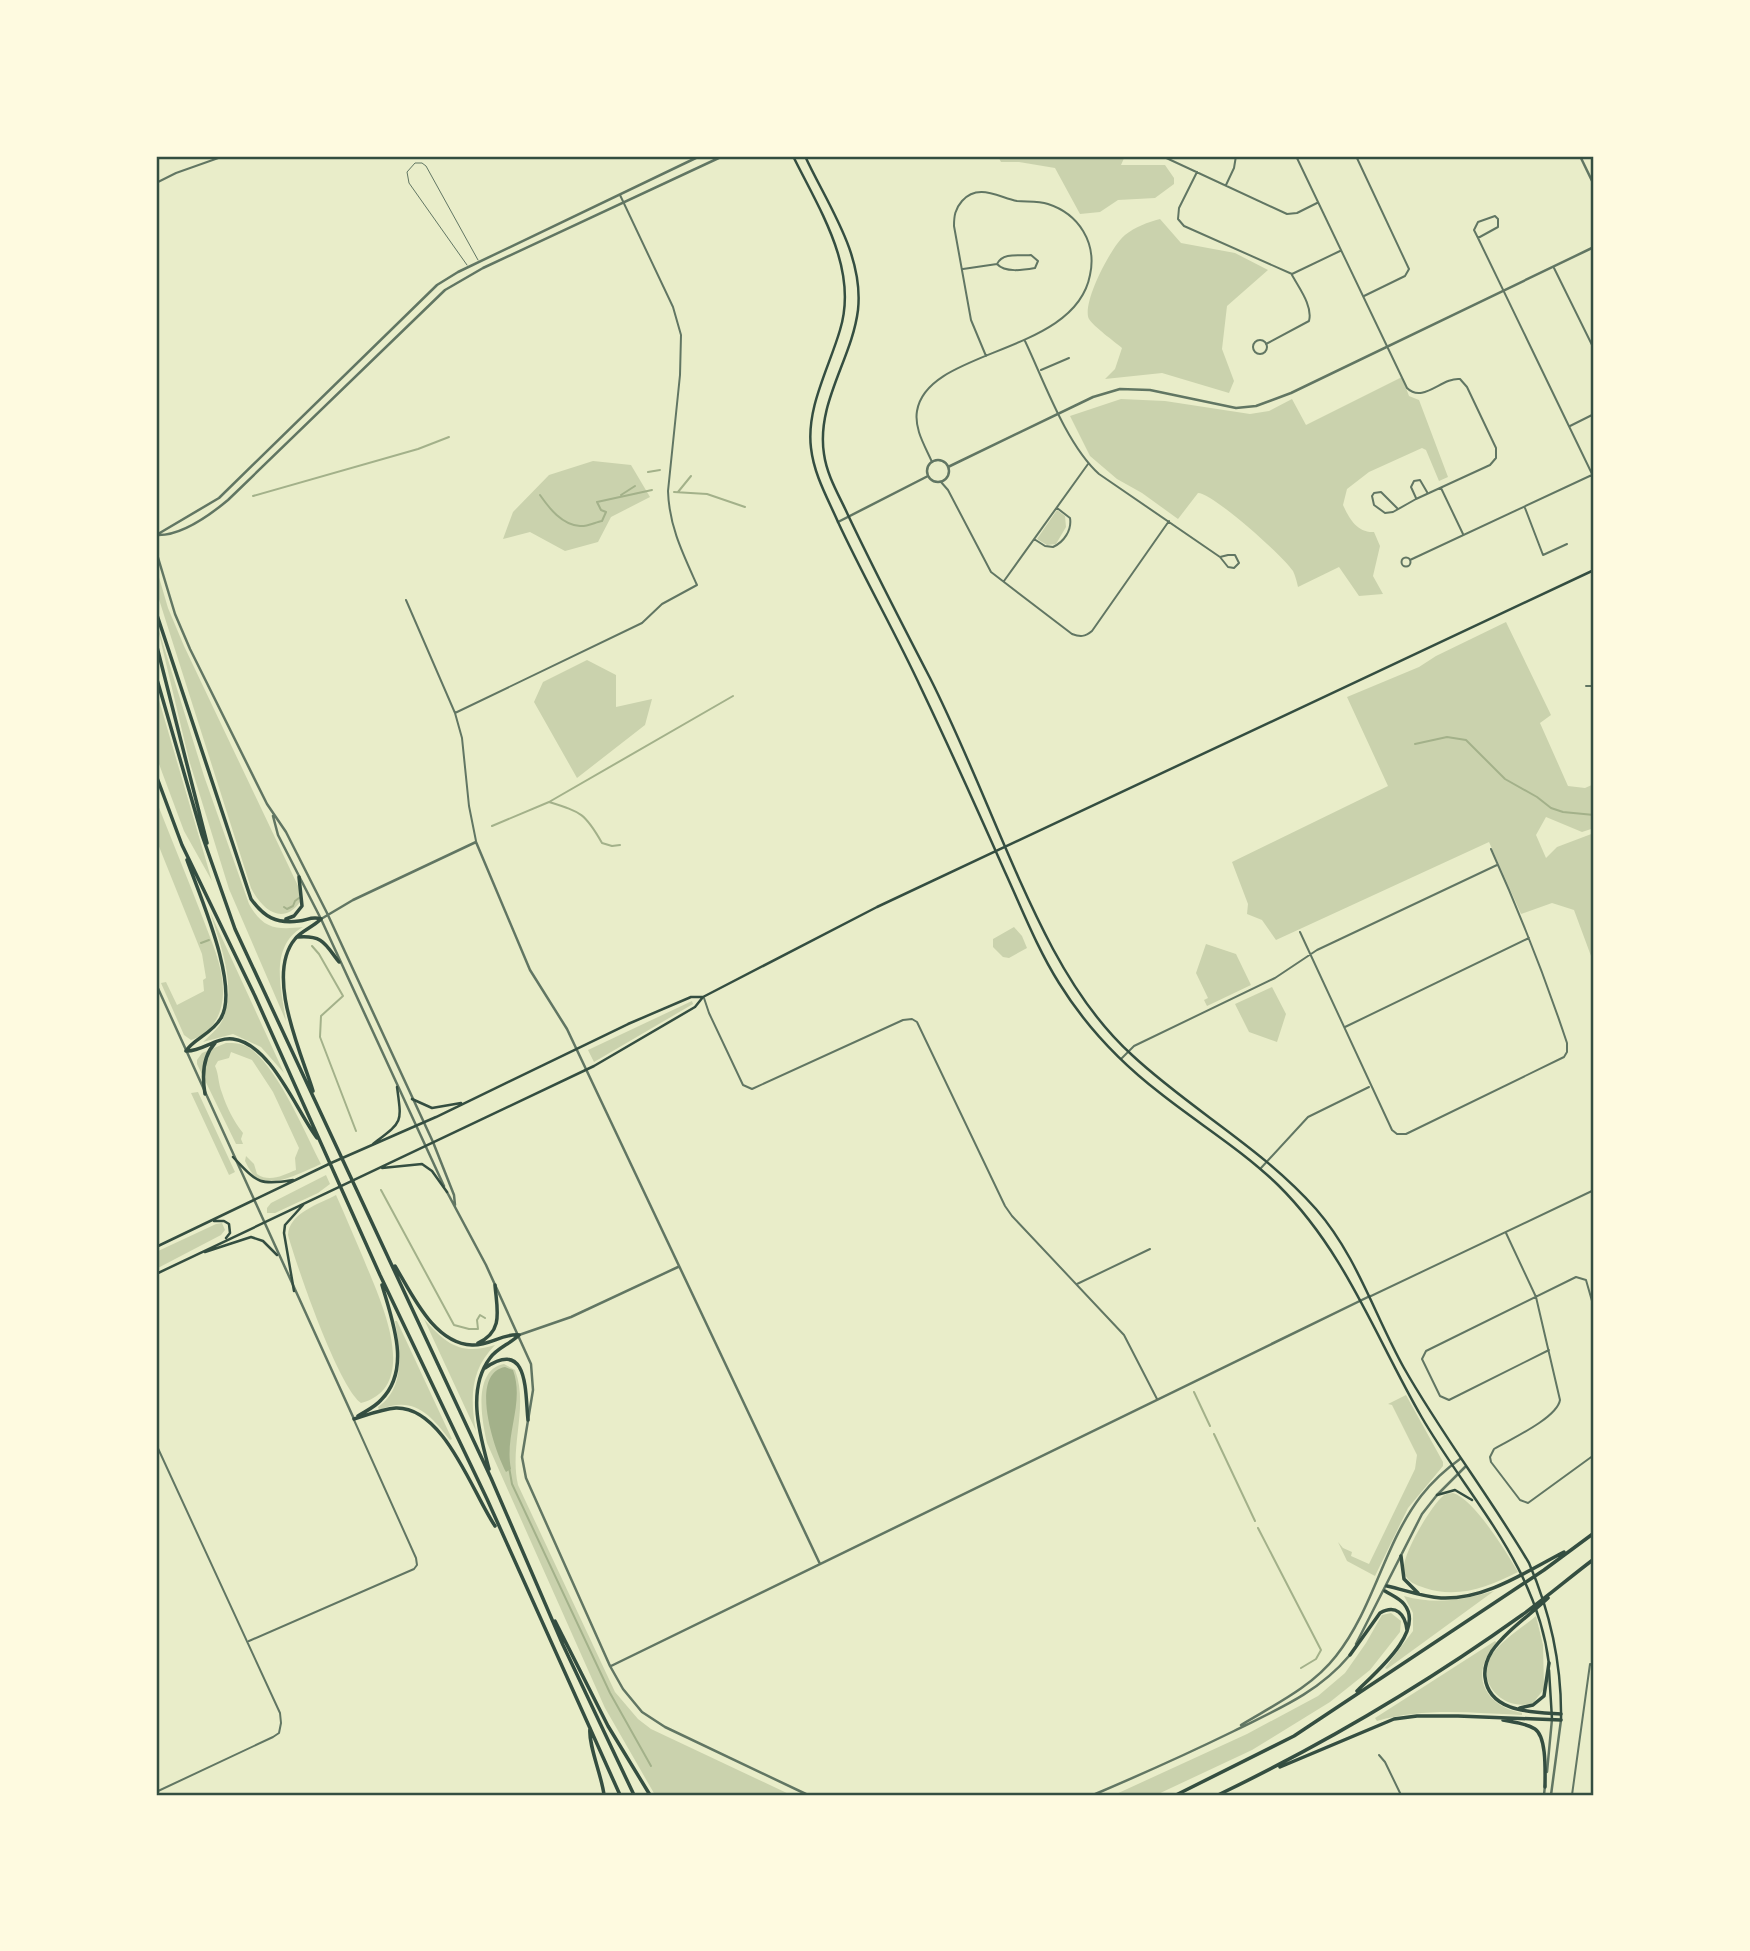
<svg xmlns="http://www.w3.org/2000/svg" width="1750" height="1951" viewBox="0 0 1750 1951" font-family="Poppins,sans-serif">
  <rect width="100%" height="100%" fill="#e9edc9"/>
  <path fill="#cad2ad" d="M998,156H1125L1121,165H1165L1174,178V184L1155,198L1118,200L1100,212L1080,214L1055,168L1019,162H1001Z
    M1160,219L1181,243L1235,253L1268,270L1227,306L1222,349L1234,381L1229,393L1162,373L1105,379L1115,369L1122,348C1114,341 1094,327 1089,319C1081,304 1112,245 1125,235C1135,227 1148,222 1160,219Z
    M1402,377L1409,396L1419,400L1448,477L1439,481L1426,450L1422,448L1369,472L1347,489L1343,505C1349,518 1357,533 1374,532L1380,546L1373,576L1383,594L1359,596L1339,567L1298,587C1297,582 1295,575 1293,571C1283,556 1213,493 1198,493L1178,519L1142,493L1117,479L1090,456L1070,416L1121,399L1165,401L1250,414L1269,411L1292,399L1306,425Z
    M593,461L631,465L650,497L611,517L598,542L565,551L530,532L503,539L513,512L549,475Z
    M1057,510L1065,516L1066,527L1056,544L1047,545L1037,539Z
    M156,567L168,608L184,646L299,888L300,902C282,927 261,908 251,888L156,590Z
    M156,621L204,776L249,904C263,929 276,930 303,927C269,946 281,989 286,1021L229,889L189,760Z
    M1506,622L1551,715L1540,723L1568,786L1585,788L1594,784V828L1582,832L1546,817L1536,835L1546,858L1557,847L1594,833V964L1574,910L1552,903L1521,914L1489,842L1276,940L1262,920L1247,914L1248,904L1232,862L1388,786L1347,697L1419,667L1436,656Z
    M587,660L616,675V707L652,699L645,725L577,778L534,702L543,682Z
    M156,690L212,881L184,831L156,756Z
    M156,800C171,838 187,877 202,916C211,941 224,967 223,994C222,1016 212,1033 191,1040L184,1035L161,983L166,982L177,1005L204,991L203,980L206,978L202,954L156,839Z
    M210,912L284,1073L261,1047L233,1034L203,1042C209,1036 218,1029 222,1021C238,989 220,943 210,912Z
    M1014,927L1022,936L1027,948L1009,958L1003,957L993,947V939Z
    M1206,944L1236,954L1251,985L1207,1006L1204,1000L1208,998L1196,973Z
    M1272,987L1286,1014L1277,1042L1249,1032L1235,1004Z
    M692,1001L693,1004L594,1062L588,1050Z
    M226,1043C234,1043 241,1043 248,1047C277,1065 305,1133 321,1164C307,1170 271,1189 258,1179C252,1175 248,1167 245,1161L246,1156L254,1164L257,1174C270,1183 283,1175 296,1170L295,1158L299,1148L273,1092L252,1060L231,1052L229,1058L218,1061L215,1066C219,1075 218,1083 222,1093C227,1108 233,1120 243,1133L241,1139L243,1144H236L197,1064V1060L202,1053Z
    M198,1092L235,1172L229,1175L191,1093Z
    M326,1175L330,1184L318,1193L275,1213H267V1208L271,1203Z
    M336,1195C346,1217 355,1239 364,1260C379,1297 423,1387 361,1403C338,1386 297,1267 288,1235C289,1213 319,1204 336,1195Z
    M222,1223L225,1230L221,1235L156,1269V1252L216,1224Z
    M424,1319C446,1344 461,1356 495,1345C470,1370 470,1399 476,1431Z
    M395,1321H397L452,1439L450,1440C430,1414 413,1395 379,1410L378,1407C406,1388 400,1350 395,1321Z
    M504,1364L515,1370C529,1407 509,1446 518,1485L615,1692L638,1719L651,1729L791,1795H655L605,1708L487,1443C482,1421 472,1370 504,1364Z
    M1406,1395L1443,1462V1466L1408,1508L1375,1576L1347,1561L1338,1542L1343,1548L1352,1552L1351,1556L1369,1564L1415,1469L1417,1455L1392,1405L1388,1404Z
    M1453,1493C1474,1499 1507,1553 1518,1572C1488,1587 1458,1599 1425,1588C1416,1585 1407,1582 1404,1572C1400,1557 1431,1506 1443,1496C1447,1493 1449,1494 1453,1493Z
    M1494,1591L1387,1669L1385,1668L1413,1631V1613L1404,1596C1436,1605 1462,1600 1494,1591Z
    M1391,1613L1401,1621L1400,1632L1370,1670L1330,1702L1252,1750L1156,1795H1114L1247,1734L1318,1696L1345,1673L1366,1643L1382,1615Z
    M1536,1616L1543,1645L1544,1689L1533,1703C1505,1712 1475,1684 1491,1656C1501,1640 1522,1628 1536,1616Z
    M1495,1641L1497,1643C1468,1673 1484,1706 1522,1713V1715C1472,1713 1425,1707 1377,1721L1375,1718Z"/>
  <path fill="#a3b18a" d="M505,1367L513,1370C525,1403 504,1435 511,1469L506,1472C495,1452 468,1374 505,1367Z"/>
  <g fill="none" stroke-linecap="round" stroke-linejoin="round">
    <path stroke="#a3b18a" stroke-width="2" d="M648,472L660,470
      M674,492L707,494L745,507
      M678,492L691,476
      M540,495C549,508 562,525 580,526C586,527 596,522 602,521L606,512L601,510L597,502L652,490
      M621,495L635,486
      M253,496L418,449L449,437
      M1415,744L1447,737L1466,740L1505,779L1537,797L1551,808L1563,812L1594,815
      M549,802C581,812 585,813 602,843L612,846L620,845
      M492,826L549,802L733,696
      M284,907L287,909L293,906L295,901L299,898
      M201,943L209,940
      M312,946L319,954L343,996L321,1016L320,1037L356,1131
      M381,1190L454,1325L469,1329H478L477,1320L480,1315L485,1318
      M1194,1392L1210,1426
      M1214,1434L1255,1521
      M509,1467L512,1484L610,1693L651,1766
      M1258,1528L1321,1650L1316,1659L1301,1668"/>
    <path stroke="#617663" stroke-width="1" d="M467,265L409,183L407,172L415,163H422L426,166L478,260"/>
    <path stroke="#617663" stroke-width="2" d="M1162,156L1287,214L1297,213L1317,203
      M1296,156L1407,388C1423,404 1442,377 1460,379L1467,387L1496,448V458L1490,465L1416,499L1393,512L1385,513L1374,505L1372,496L1374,493L1381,492L1397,508
      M1356,156L1409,269L1405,276L1364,296
      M1197,172L1179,208L1178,219L1184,226L1292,274L1340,251
      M156,183L176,173L224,156
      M1226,185L1234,168L1236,156
      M1478,238L1498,227V219L1495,216L1478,222L1474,230L1478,238L1594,478
      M1554,268L1594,349
      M963,269L997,264C1003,252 1020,256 1031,255L1038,261L1035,268C1023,270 1005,273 997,264
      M1253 347a7 7 0 1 1 14 0a7 7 0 1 1-14 0Z
      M1025,341C1044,381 1066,444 1099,474L1220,557
      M1266,344L1309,321C1313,306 1299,288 1292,275
      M1041,370L1069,358
      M1570,426L1594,414
      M932,462C925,446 914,429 917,411C927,348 1075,355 1090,275C1097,243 1079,214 1048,204C1038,201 1027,202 1017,201C998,197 978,183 962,201C955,209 954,216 954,226L971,320L986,356
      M941,482L948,490L991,572L1072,634C1080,637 1085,637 1092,631L1169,521
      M1441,488L1463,534
      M1416,498L1411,487L1414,481L1420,480L1427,492
      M1525,508L1543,555L1567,544
      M1034,539L1045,546L1053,547C1064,542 1072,530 1070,518L1057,508
      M1228,555H1235L1239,563L1234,568L1228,567L1220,557Z
      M1401.5 562a4.5 4.5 0 1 1 9 0a4.5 4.5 0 1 1-9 0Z
      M1410,560L1594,474
      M1004,581L1088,464
      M406,600L455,713L462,738L469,806L476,841
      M1586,686H1594
      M455,713L642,623L662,604L697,585C683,554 669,526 668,491L680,375L681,335L673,307L620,195
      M1300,932L1392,1130L1397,1134H1406L1564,1057L1567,1052V1043C1545,977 1520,913 1491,849
      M704,998L709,1013L743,1085L752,1089L903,1020L912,1019L917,1022L1005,1206L1012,1216L1124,1335L1157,1399
      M1345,1027L1529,938
      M1121,1059L1134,1046L1275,978L1317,950L1497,865
      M1261,1168L1308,1117L1369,1087
      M1506,1233L1536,1297L1560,1400C1557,1418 1511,1439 1494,1449L1490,1457L1491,1462L1520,1500L1528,1503L1594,1455
      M1077,1284L1150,1249
      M1371,1296L1594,1190
      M1549,1350L1449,1400L1440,1396L1422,1359L1426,1351L1576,1277L1586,1280L1594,1308
      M156,1444L280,1713L281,1723L279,1733L273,1737L156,1792
      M249,1641L414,1569L417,1565L416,1558L354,1420
      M1379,1755L1385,1762L1401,1795
      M1572,1795L1590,1664L1594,1665"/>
    <path stroke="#617663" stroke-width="2.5" d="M1580,156L1594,185
      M927 471a11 11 0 1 1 22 0a11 11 0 1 1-22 0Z
      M948,467L1093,397L1120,389L1150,390L1236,408L1256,406L1291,393L1594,247
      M838,522L928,476
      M158,534L219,498L437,285L458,272L700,156
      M157,535C181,536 210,515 228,500L445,290L483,268L723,156
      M156,551L175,614L190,649L267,804L286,832L327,913L433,1142L454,1195L455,1205
      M273,816L278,835L321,919L444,1186
      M321,919L353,900L476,842L530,970L567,1029L820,1564
      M156,984L354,1419
      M447,1192L486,1265L531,1364L533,1390L522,1457L526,1478L610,1666L623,1689L642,1712L665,1727L808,1795
      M519,1335L571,1317L678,1267
      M1356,1644L1422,1514L1437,1495L1465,1467
      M611,1666L1370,1296
      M1241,1725C1274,1705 1312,1687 1336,1656C1374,1608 1384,1544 1421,1496C1432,1482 1446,1469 1460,1459
      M1547,1772L1552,1719
      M1093,1795C1140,1775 1187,1754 1234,1731C1276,1710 1318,1693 1349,1656
      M1544,1795L1545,1785
      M1551,1795L1561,1720"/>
    <path stroke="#344e41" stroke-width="2.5" d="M793,156C819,209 859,269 840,330C829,368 806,408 811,448C814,475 828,499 838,522C864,578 895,632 921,688C950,749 978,811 1005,872C1022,909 1037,948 1059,983C1085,1025 1121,1063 1160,1093C1199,1124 1242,1150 1278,1185C1345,1251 1375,1336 1421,1416C1469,1499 1537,1565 1549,1664
      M805,156C827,204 864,254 858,310C852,359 816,403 824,454C827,476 839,495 848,515C874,570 902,624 930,678C975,767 1007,862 1053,949C1074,988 1100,1026 1132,1055C1191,1110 1262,1148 1316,1209C1357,1256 1374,1314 1404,1368C1442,1435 1490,1497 1529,1563C1551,1614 1562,1664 1561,1720
      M412,1099L432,1108L461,1103
      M373,1144C403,1121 402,1124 397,1087
      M233,1157C257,1182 258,1186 293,1180
      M382,1168L422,1164L432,1171L447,1192
      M214,1221H224L229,1224L230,1233L226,1238
      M156,1247L331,1163L436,1117L628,1024L691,997H703
      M205,1252L251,1237L263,1241L277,1255
      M156,1274L594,1066L695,1007L703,997L877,907L1594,570
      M294,1291L284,1233L285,1225L303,1205
      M1437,1495L1455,1490L1472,1500
      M1549,1670L1552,1719"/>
    <path stroke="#344e41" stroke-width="3.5" d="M156,612L251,899C264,917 276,924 299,921C308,920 312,916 321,919
      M156,643L207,843
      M156,676L202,835L235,929L491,1478L563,1645L634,1795
      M156,775L182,845L255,996L380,1275L487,1499L620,1795
      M286,919L294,916L302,906L299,877
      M298,937C323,935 325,944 339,962
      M186,1051C193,1039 212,1034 221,1018C240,986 199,894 187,860
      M186,1051C202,1052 215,1037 233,1039C271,1044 296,1110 317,1138
      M313,1091C301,1052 265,975 295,939C301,931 313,927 321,919
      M205,1094C202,1076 202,1057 215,1043
      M395,1266C412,1294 434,1344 472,1345C489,1346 503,1333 519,1335
      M478,1343C504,1331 497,1310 495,1285
      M485,1368C529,1338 525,1393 528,1420
      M358,1416C366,1411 375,1407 381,1400C412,1369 392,1320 382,1285
      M354,1419C367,1415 382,1409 396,1408C444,1407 472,1492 495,1526
      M489,1469C480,1435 466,1390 490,1358C497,1348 510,1344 519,1335
      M1401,1556L1404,1579L1418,1593
      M1387,1586C1405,1590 1423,1597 1441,1598C1485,1600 1527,1571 1564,1552
      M1548,1598C1530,1615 1506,1631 1492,1651C1487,1659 1484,1668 1485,1677C1489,1713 1533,1712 1561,1714
      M555,1621L608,1726L650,1795
      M1350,1655L1380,1613C1396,1604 1405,1614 1407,1630
      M1357,1691C1375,1673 1426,1631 1404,1604C1399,1598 1391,1595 1385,1591
      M1520,1708L1533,1705L1544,1696L1549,1663
      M1503,1720C1513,1722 1526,1723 1535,1729C1547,1737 1545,1773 1545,1787
      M590,1728C588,1745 602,1776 604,1795
      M1280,1767L1394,1719L1417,1716H1458L1561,1720
      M1176,1795L1294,1736L1544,1570L1594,1533
      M1218,1795C1324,1744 1427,1683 1522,1615C1547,1597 1570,1577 1594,1559"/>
  </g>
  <rect width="1750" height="1951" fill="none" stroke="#fefae0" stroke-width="315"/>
  <rect x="158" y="158" width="1434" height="1636" fill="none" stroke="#344e41" stroke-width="2.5"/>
</svg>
